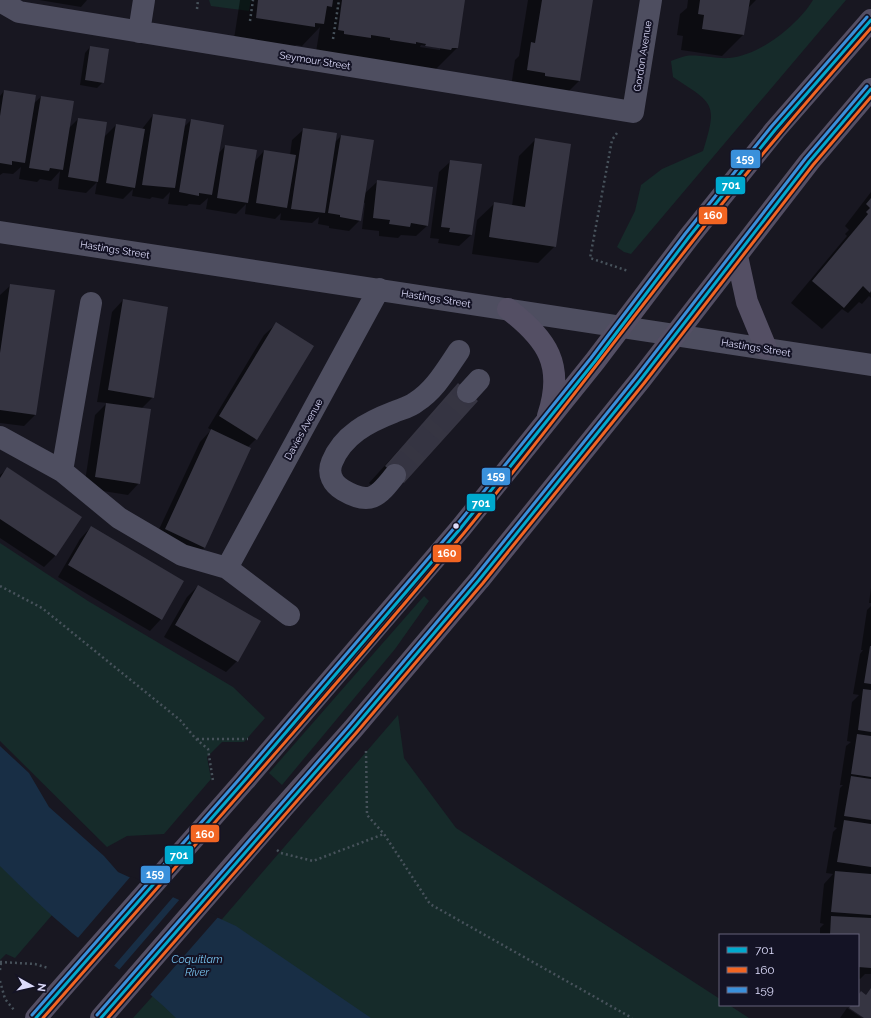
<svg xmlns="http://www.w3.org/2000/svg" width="871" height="1018" viewBox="0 0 871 1018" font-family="Raleway,sans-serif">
  <rect width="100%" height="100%" fill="#181721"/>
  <path fill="#162b2a" d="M209,0H251L249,11L211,6Z
    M813,0H846L631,254L624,252L617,247L635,211L641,185L662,169L703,151C718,103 714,104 673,77L671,61C676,59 681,57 686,56C697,54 716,59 729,58C759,56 798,25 813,0Z
    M0,543L88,601L233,687L265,718L244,742H222L207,757L211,779L164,834L127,836L107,847L0,741Z
    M424,596L429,601L395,649L282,785L269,773Z
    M398,715L404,758L456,828L720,999V1005H729L749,1018H369L217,925Z
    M0,836L71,893L15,958L6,954L0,960Z
    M160,988L199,1018H133Z"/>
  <path fill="#182e45" d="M0,746L29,773L49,807L104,856L118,872L236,926L371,1018H176C144,986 107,961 72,933C47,912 23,889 0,866Z"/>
  <path fill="#181721" d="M131,876L174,896L113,967L77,939Z
    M180,899L219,916L150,995L118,971Z"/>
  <path fill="#0007" fill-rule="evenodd" d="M39,0H87L81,7Z
    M240,0H464L457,48L435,70L316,52L320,27L302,46L296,45L292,48L234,39ZM421,45L440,48V50L420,47Z
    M528,0H592L579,81L562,98L511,87L515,60L519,56Z
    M688,0H756L747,9L744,34L722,56L681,50L683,36L677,35L680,14L687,8Z
    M90,47L103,82L97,88L80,85L85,53Z
    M4,91L33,104L41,97L69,128L78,119L104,137L116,125L142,129L153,115L183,128L191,120L218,154L225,146L254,162L264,151L290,155L292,140L304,129L335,142L341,136L364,194L378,181L428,225L416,236L401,235L398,238L379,236V231L362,229L365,203L363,202L360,220L349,231L329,228V226L318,224L319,217L312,223L280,220L281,213L275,219L245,214L246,204L236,214L206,209L208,198L200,205L189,204L187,206L168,204L170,192L163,199L152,197L150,199L132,196L133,189L123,199L95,194L97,182L86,193L58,189L60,171L51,181L40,179L37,182L19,179L21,167L13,174L3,173L0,175V96Z
    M536,139L555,246L538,263L472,254L477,220L494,204L512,206L519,156Z
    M451,161L481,165L471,235L459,246L438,243L439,239L430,238L439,172Z
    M871,192V298L869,296L862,304L859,302L848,313L842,309L822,329L791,303L847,236L845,234L849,230L845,226Z
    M11,285L35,415L24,426L0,423V295Z
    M123,300L153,397L141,409L139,483L128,495L84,488L95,415L107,403L97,402L112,312Z
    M276,324L256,439L248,447L205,547L193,559L154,540L200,442L211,430L208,428L264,335Z
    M458,385L386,499L369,483Z
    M7,469L55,556L44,567L0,538V475Z
    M91,527L183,581L161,619L150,631L58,577L80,539Z
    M198,586L237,661L226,672L164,637L187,597Z
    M871,588V603H869Z
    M871,606V974H865L860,979L858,978V935H820V928L824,924L820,923L824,884L833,874L826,873L833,832L837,828L834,827L840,788L843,785H840L846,746L851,742L847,741L852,702L859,695L853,694L860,654L863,650H861L867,610Z
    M847,1008L862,1018H840Z"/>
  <path fill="#363542" d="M258,0H333L332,7L327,6L324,24L315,23V27L256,18Z
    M342,0H465L458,48H452L451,50L425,46L426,44L416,42V44L390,40V38L371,35V38L344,34V31L338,30Z
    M542,0H593L580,81L545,76V73L527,70L531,42L535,43Z
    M700,0H750L744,35L702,29L704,15L698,14Z
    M90,46L109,49L104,83L85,80Z
    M4,90L36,95L25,163L12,161V165L0,163V116Z
    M41,96L74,101L63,170L50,168L49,171L29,168Z
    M153,114L186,119L175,188L142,185Z
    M78,118L107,122L98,182L68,177Z
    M191,119L224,125L212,195L199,193V196L179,192Z
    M116,124L145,129L135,188L106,183Z
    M303,128L337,133L325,213L291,209Z
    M341,135L374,140L361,221L340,217V215L328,213Z
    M535,138L571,144L556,247L489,237L494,202L525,207Z
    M225,145L257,150L248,203L217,198Z
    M264,150L296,155L287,208L256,203Z
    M450,160L482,164L472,235L449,232L450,228L441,227Z
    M377,180L433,187L428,226L411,223L410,227L389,224L390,220L373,218Z
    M871,198V291L870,293L863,286L844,308L812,281L868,214L866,212L870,208L866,204Z
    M10,284L55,290L36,415L0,410V353Z
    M123,299L168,307L154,398L108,390Z
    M276,322L314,346L257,440L219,416Z
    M458,383L478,401L404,483L385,466Z
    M106,403L151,409L140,484L95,477Z
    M211,429L251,448L205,548L165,529Z
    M7,467L82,517L56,556L0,519V478Z
    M91,526L184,581L162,620L68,565Z
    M198,585L261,621L238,662L175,625Z
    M870,646H871V684L864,683Z
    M863,689L871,690V732L858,730Z
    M857,734L871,736V777L851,774Z
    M851,776L871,779V820L844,816Z
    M844,820L871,824V867L837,862Z
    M835,871L871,874V915L831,912Z
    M831,916L871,918V968L858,967V935H830Z
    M871,988V1018H864L849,1008L851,1005H858V995L861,991L866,995Z"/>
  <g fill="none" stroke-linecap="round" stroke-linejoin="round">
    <path stroke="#353442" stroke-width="22" stroke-dasharray="22 11" stroke-linecap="butt" d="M395,475L468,392"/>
    <path stroke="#47525b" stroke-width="2.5" stroke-dasharray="2 3" stroke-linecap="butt" d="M197,9L198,0
      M250,21L253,0
      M333,39L339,0
      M617,133L612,140L590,258L628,271
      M0,586L42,608L180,720L196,739L208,749L213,781
      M197,739H248
      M366,751L367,815L384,834L430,904L632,1018
      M277,850L281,853L313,861L384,834
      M0,962L35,964L48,968
      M0,970L1,962
      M0,981L5,999L14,1010"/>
    <path stroke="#4e4e60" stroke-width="22" d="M0,1L19,12L633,112L651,0
      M139,32L144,0
      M0,232L871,365
      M468,392L479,380
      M0,437L62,471L119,518L182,555L227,568L289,615
      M62,471L91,303
      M395,475C378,497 370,506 343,490C333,484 327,474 332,462C343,435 368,422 394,412C401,409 410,407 416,402C435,390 446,370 459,351
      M227,568L379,289"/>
    <path stroke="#544f64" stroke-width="22" d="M737,256L747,302L766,348
      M508,309C547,339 565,365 548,416
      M246,779L460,529L595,361L689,237L775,130L871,20
      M281,810L353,729L479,580L641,379L809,162L871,89
      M36,1018L54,997"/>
    <path stroke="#544f64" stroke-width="22" d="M54,997L246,779
      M101,1018L281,810"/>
    <defs>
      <path id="bus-1" d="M36,1018L246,779L460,529L595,361L689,237L775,130L871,20
        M101,1018L353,729L479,580L641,379L809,162L871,89"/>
      <path id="bus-2" d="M43,1018C184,857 327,697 464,533C542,438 616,339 692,242C749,168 810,98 871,28
        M108,1018L357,732L483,583L645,382L813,165L871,97"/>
      <path id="bus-3" d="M32,1015L242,776L456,526L591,358L685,234L771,127L867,17
        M97,1015L349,726L475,577L637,376L805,159L867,86"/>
    </defs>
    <use href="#bus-1" stroke="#141325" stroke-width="6"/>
    <use href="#bus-2" stroke="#141325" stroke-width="6"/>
    <use href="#bus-3" stroke="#141325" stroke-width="6"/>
    <use href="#bus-1" stroke="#00a9ce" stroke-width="3"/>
    <use href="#bus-2" stroke="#f26522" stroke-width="3"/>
    <use href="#bus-3" stroke="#3a90db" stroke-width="3"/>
  </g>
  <circle fill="#dcdbfa" stroke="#141325" stroke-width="1.5" cx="456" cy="526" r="3.5"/>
  <g text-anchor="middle" stroke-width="4" stroke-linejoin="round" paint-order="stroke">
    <g font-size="10" fill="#dcdbfa" stroke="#141325">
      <text transform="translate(642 56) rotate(-81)" y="4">Gordon Avenue</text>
      <text transform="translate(315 60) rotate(9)" y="4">Seymour Street</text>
      <text transform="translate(115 249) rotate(9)" y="4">Hastings Street</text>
      <text transform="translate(436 298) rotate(9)" y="4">Hastings Street</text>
      <text transform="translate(756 347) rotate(9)" y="4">Hastings Street</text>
      <text transform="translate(303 429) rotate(-61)" y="4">Davies Avenue</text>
    </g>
    <g font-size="11" font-style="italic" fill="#77c2ec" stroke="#141325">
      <text x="197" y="963">Coquitlam<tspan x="197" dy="13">River</tspan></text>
    </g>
  </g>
  <g stroke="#141325" stroke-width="1.5">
    <rect x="730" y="149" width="31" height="20" rx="4" fill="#3a90db"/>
    <rect x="715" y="176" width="31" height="19" rx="4" fill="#00a9ce"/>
    <rect x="698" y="206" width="30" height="19" rx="4" fill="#f26522"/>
    <rect x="481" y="467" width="30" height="19" rx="4" fill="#3a90db"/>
    <rect x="466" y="493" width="30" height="19" rx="4" fill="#00a9ce"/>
    <rect x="432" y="544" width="30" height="19" rx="4" fill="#f26522"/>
    <rect x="190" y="824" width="30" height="19" rx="4" fill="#f26522"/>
    <rect x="164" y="845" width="30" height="20" rx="4" fill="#00a9ce"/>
    <rect x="140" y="865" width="31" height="19" rx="4" fill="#3a90db"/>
  </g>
  <g font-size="11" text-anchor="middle" font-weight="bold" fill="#fff">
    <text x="745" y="163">159</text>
    <text x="731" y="189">701</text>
    <text x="713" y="219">160</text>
    <text x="496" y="480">159</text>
    <text x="481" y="507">701</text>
    <text x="447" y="557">160</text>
    <text x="205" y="838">160</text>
    <text x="179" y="859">701</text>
    <text x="155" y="878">159</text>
  </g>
  <rect x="719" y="934" width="140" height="72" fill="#141325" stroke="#64637a"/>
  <rect x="727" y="947" width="20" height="6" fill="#00a9ce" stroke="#64637a"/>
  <text x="755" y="954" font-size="12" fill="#dcdbfa">701</text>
  <rect x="727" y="967" width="20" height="6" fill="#f26522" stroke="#64637a"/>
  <text x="755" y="974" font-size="12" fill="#dcdbfa">160</text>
  <rect x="727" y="987" width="20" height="6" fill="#3a90db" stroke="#64637a"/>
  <text x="755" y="994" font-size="12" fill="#dcdbfa">159</text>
  <g transform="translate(32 986) rotate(98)" stroke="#141325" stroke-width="3" paint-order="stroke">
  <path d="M0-3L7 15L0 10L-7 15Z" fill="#dcdbfa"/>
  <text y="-6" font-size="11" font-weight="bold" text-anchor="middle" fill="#dcdbfa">N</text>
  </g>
</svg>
